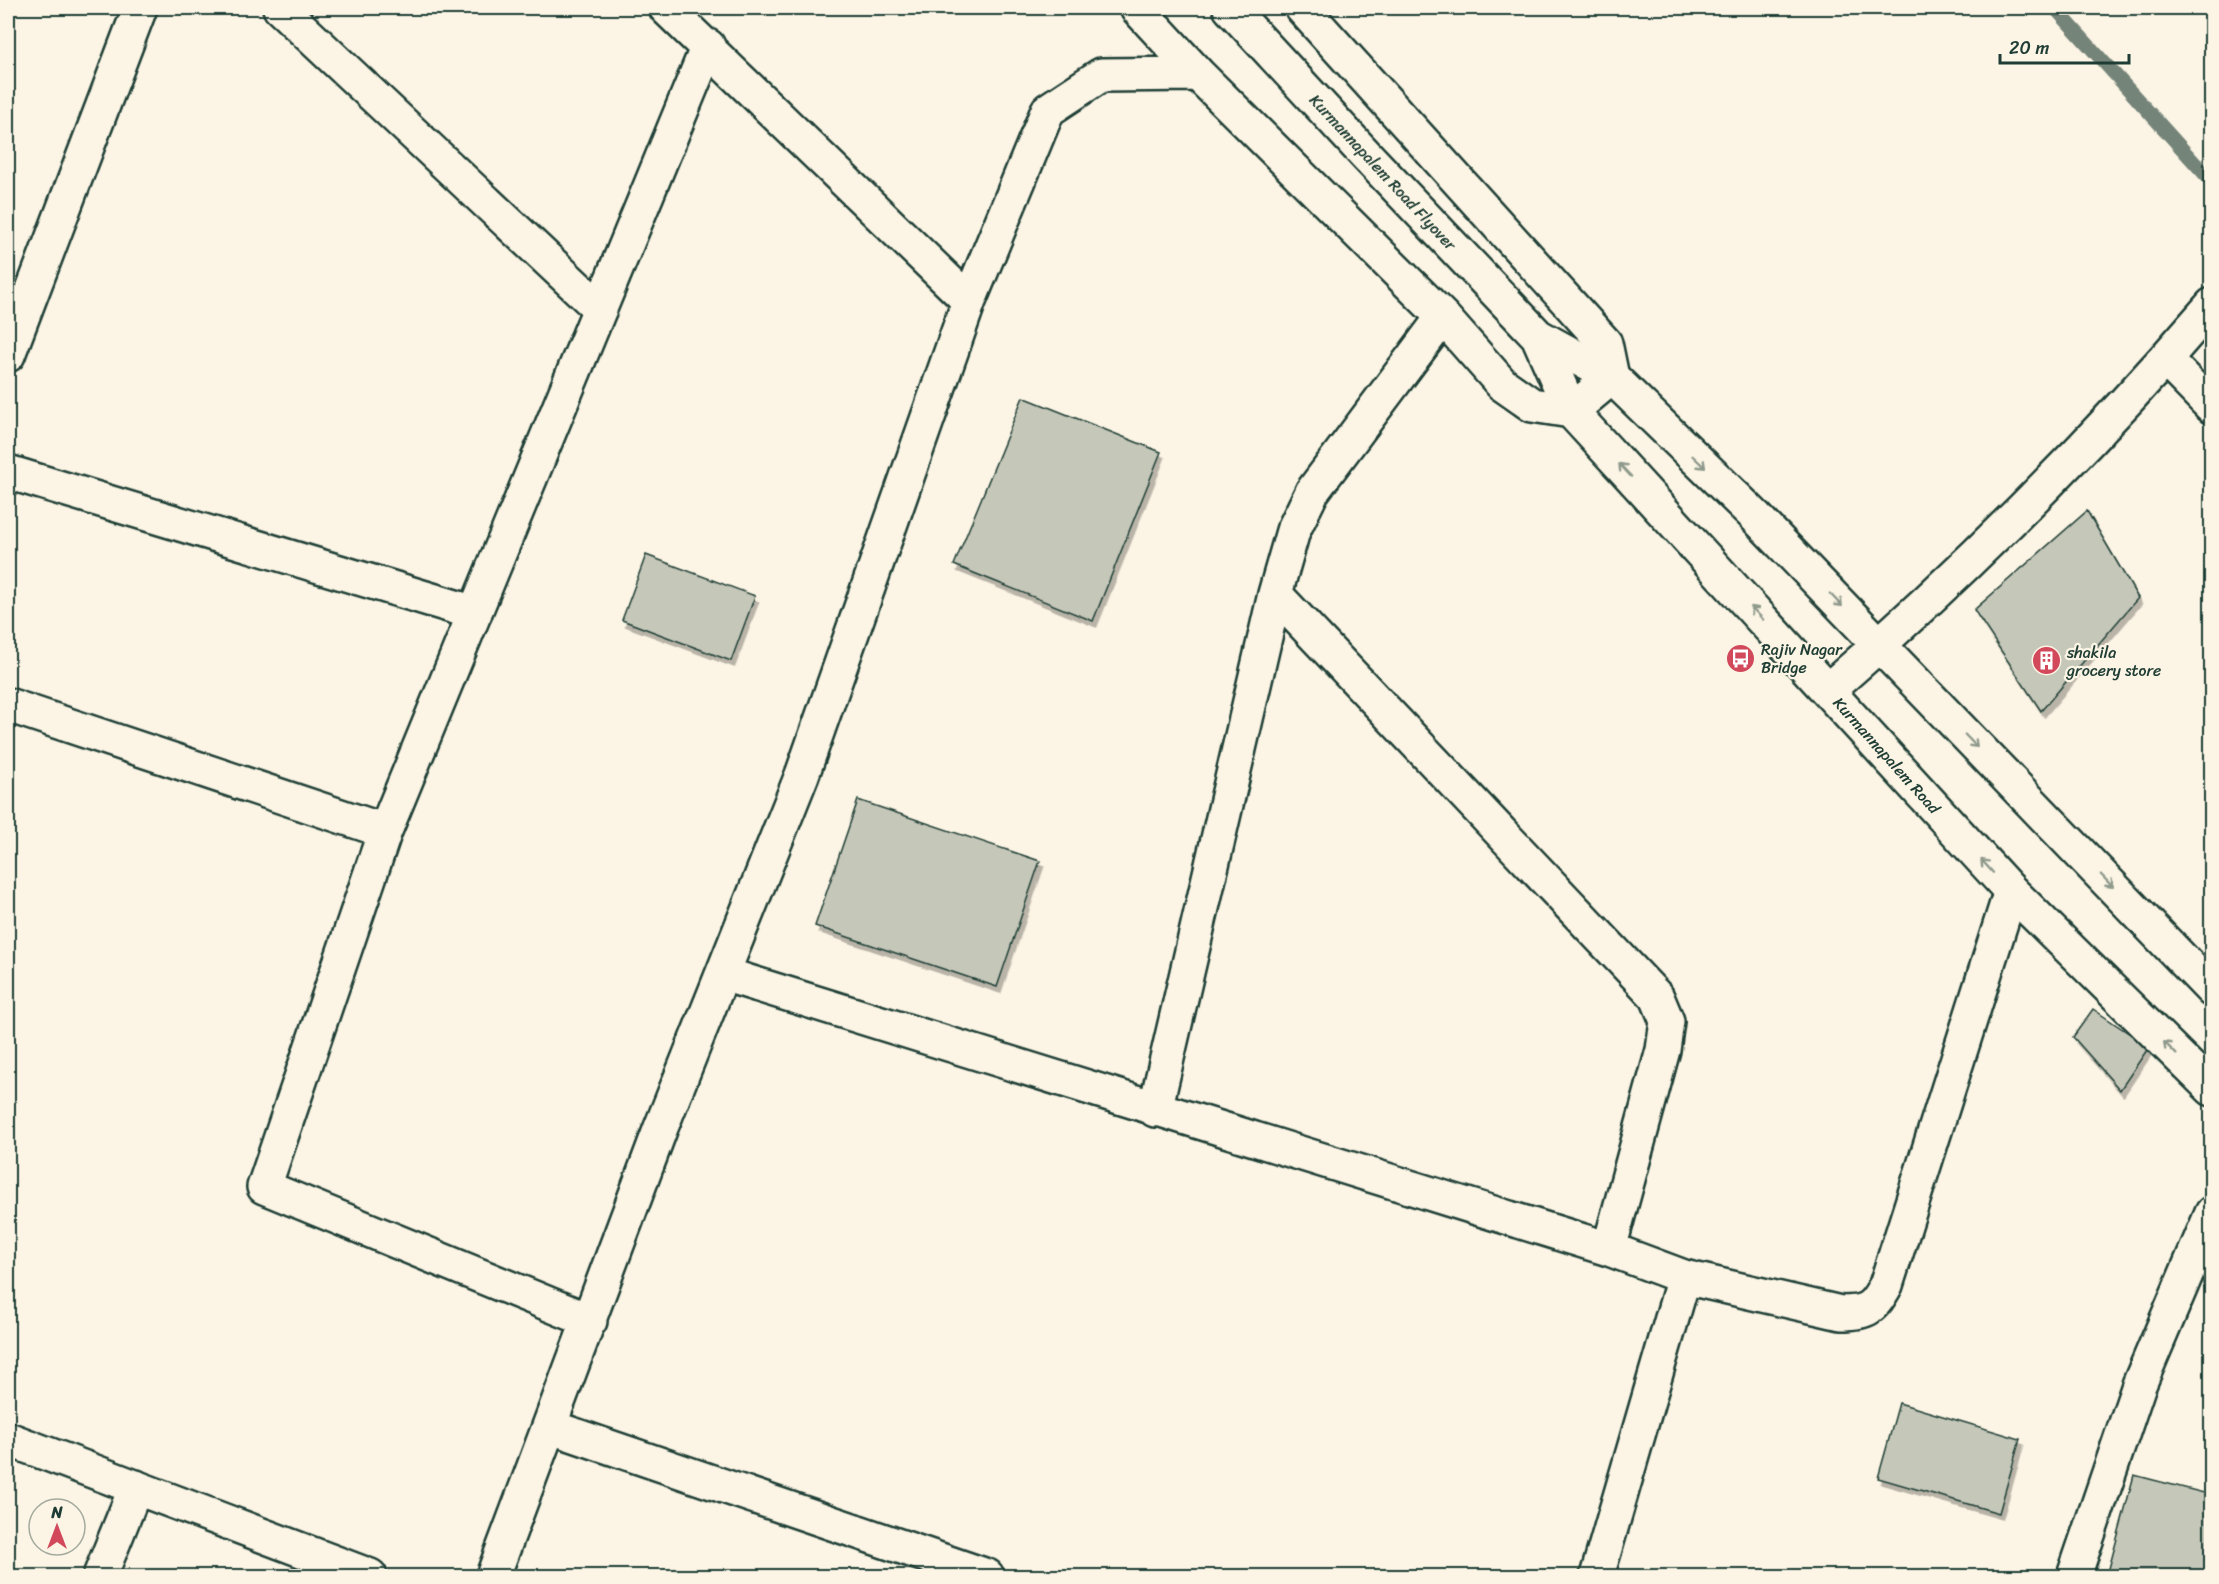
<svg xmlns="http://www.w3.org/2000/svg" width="2219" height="1584" viewBox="0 0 2219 1584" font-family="Sriracha,sans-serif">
  <defs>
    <filter id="shadow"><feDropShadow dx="3.5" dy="6" stdDeviation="0" flood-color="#0004"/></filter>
  </defs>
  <rect width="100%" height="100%" fill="#fcf5e5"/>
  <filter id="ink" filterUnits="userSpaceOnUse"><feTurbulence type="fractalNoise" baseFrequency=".0167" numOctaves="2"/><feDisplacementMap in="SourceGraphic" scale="12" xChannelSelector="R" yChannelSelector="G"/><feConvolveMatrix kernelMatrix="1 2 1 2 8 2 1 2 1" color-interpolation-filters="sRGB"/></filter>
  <g filter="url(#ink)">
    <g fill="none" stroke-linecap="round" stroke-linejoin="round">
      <path stroke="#758479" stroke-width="14" d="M2055,8L2212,182"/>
    </g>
    <path fill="#c5c7b9" stroke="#1f3d34" stroke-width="1.5" filter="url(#shadow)" d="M1023,397L1161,452L1093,621L954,565Z
      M2087,511L2138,598L2041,711L1974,610Z
      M646,555L755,596L731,661L622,620Z
      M858,800L1040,861L997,987L815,926Z
      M2093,1009L2149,1047L2120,1090L2073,1037Z
      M1899,1403L2020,1439L1999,1513L1878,1478Z
      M2134,1475L2212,1495V1564L2208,1576H2107Z"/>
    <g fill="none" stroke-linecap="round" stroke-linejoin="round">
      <defs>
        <path id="minor" d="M280,8L600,309
          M666,8L969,301
          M1137,8L1198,74
          M8,355L140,8
          M2165,359L2212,407
          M8,472L475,613
          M1275,594L1657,997L1667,1021L1663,1050L1609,1249
          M1828,690C1964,572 2094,442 2212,305
          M8,705L385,831L264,1187L590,1321
          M385,831L708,46
          M723,974L1609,1249L1684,1277L1597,1576
          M1155,1110L1275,594L1293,531L1312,492L1443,317
          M1684,1277L1841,1313C1868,1313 1873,1308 1886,1285L2011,891
          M551,1427L987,1576
          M8,1439L370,1576
          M100,1576L136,1487
          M493,1576L660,1130L802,775L969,301L1048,110L1101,75L1198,74L1443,317L1502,384L1532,405L1571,411L1612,377L1605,343L1302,8
          M2074,1576L2139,1385L2212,1213"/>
        <path id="major" d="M1230,8L1366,155L1538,336L1612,377L1755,516L2212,990
          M1538,336L1571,411L2011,891L2212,1089"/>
      </defs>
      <use href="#minor" stroke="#1f3d34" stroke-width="38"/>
      <use href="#major" stroke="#1f3d34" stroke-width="38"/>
      <use href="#minor" stroke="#fcf5e5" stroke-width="33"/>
      <use href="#major" stroke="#fcf5e5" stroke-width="33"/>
    </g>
    <defs><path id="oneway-shaft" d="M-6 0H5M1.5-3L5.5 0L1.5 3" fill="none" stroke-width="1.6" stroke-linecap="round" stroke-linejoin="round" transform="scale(1.5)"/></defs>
    <g stroke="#8e998c">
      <use href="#oneway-shaft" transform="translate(1699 462) rotate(44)"/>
      <use href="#oneway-shaft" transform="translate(1625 470) rotate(-133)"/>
      <use href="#oneway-shaft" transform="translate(1836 600) rotate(46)"/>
      <use href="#oneway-shaft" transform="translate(1757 613) rotate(-133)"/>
      <use href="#oneway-shaft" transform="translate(1971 741) rotate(46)"/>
      <use href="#oneway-shaft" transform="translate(1987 866) rotate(-132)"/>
      <use href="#oneway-shaft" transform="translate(2107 881) rotate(46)"/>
      <use href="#oneway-shaft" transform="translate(2170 1048) rotate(-135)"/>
    </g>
  </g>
  <defs>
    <symbol id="bus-disc" viewBox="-11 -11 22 22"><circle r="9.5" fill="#d1495b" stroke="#fcf5e5"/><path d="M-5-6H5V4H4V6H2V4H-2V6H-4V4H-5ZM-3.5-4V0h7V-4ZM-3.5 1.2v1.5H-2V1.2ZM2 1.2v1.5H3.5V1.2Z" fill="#fff"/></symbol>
    <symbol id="building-disc" viewBox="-11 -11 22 22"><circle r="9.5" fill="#d1495b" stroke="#fcf5e5"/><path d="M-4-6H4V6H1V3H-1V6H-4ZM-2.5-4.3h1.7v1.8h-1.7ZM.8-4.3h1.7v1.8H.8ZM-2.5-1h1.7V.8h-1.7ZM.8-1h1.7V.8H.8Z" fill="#fff"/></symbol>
  </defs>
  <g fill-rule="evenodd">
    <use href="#bus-disc" x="1724" y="642" width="33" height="33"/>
    <use href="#building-disc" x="2030" y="644" width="33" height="33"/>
  </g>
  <g text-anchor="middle" stroke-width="4.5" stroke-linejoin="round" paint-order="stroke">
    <g font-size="16" fill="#1f3d34" stroke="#fcf5e5">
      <text transform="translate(1383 172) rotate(47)" y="6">Kurmannapalem Road Flyover</text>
      <text transform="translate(1887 755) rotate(48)" y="6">Kurmannapalem Road</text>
    </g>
    <g font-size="16" fill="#1f3d34" stroke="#fcf5e5" text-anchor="start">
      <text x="1761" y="655">Rajiv Nagar<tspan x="1761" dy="18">Bridge</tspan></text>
      <text x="2067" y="658">shakila<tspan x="2067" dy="18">grocery store</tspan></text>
    </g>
  </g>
  <rect width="2219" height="1584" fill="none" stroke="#fcf5e5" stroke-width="30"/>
  <rect x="15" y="15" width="2189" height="1554" fill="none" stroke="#1f3d34" stroke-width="2" filter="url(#ink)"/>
  <g transform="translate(57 1527)"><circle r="28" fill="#fcf5e5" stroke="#a4ab9e" stroke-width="1.5"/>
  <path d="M0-4.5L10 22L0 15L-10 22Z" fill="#d1495b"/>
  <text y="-9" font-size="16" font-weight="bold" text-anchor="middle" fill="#1f3d34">N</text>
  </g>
  <path d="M2000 54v9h129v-9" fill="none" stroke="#1f3d34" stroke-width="3"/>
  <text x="2009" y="54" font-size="18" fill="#1f3d34" stroke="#fcf5e5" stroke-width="4.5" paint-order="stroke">20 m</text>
</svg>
